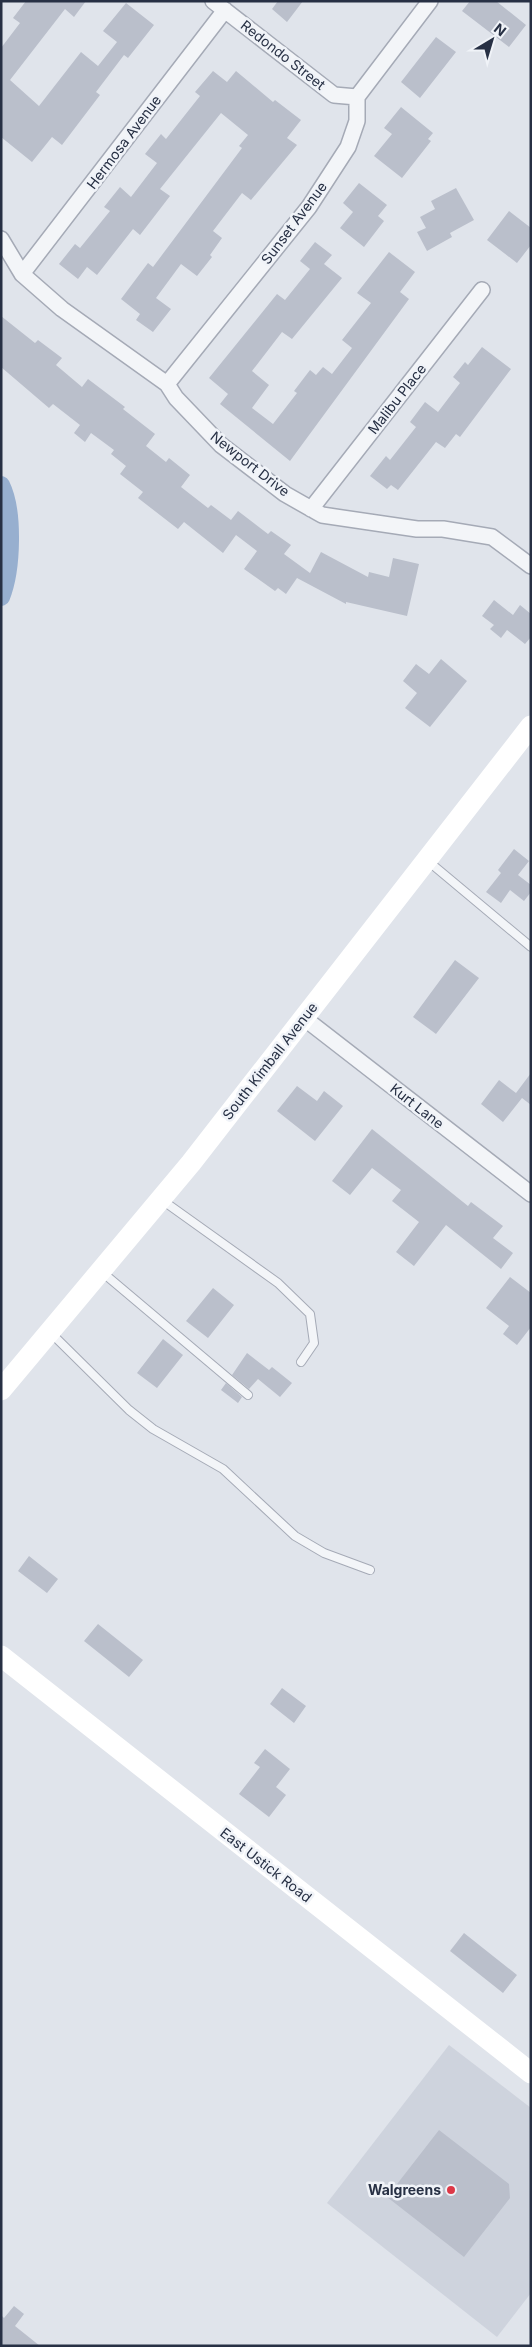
<svg xmlns="http://www.w3.org/2000/svg" width="532" height="2347" viewBox="0 0 532 2347" font-family="Inter,sans-serif">
  <rect width="100%" height="100%" fill="#e0e4eb"/>
  <path fill="#ced3dd" d="M449,2045L531,2108V2293L497,2337L327,2203Z"/>
  <g fill="none" stroke-linecap="round" stroke-linejoin="round">
    <path stroke="#97afcf" stroke-width="18" d="M1,485C14,511 12,570 1,597"/>
  </g>
  <path fill="#babfcb" d="M26,1H86L74,17L65,9L10,80L39,106L81,52L98,66L117,42L103,31L126,3L154,25L128,58L124,55L96,92L100,95L62,145L52,137L32,162L1,137V48L20,23L13,18Z
    M278,1H303L287,22L272,9Z
    M470,1H496L526,25L509,47L462,11Z
    M436,37L456,52L420,98L401,82Z
    M213,71L227,82L236,71L273,102L275,100L301,120L287,138L297,145L251,200L242,193L213,231L222,238L210,255L212,257L197,276L181,264L156,298L171,309L153,332L136,320L140,314L121,299L148,263L153,267L242,148L239,146L248,135L221,113L160,189L170,196L140,235L133,229L97,275L87,267L78,279L59,264L75,244L80,248L110,211L104,207L120,187L131,197L157,163L145,154L161,134L166,139L200,96L195,92Z
    M401,107L433,133L428,139L431,141L402,178L374,156L392,134L384,128Z
    M359,183L387,205L378,216L384,221L364,247L340,228L353,212L343,203Z
    M456,188L474,220L450,233L452,237L427,251L417,232L426,228L420,217L435,209L431,201Z
    M509,211L531,228V245L517,263L487,240Z
    M315,242L332,255L324,264L342,278L292,339L282,332L252,371L269,385L252,408L273,424L297,393L294,391L310,370L316,375L323,367L332,374L352,348L342,340L371,303L357,293L389,252L415,272L400,292L409,299L290,461L220,404L228,394L209,378L277,294L285,300L310,269L300,261Z
    M1,316L35,343L38,340L62,358L56,365L82,387L88,379L125,407L123,409L155,434L146,446L166,462L169,458L190,475L181,487L208,508L211,505L231,520L238,511L268,534L271,531L291,545L284,554L310,573L321,552L368,577L369,572L389,577L393,558L419,564L407,616L346,602V604L297,578L286,594L278,588L275,591L244,569L257,551L236,535L223,553L184,522L178,529L138,498L143,492L120,474L126,466L111,454L114,450L91,433L85,442L74,433L80,425L53,404L49,408L1,367Z
    M482,347L511,369L460,437L456,434L445,448L436,442L398,490L391,485L387,489L370,476L386,456L390,460L416,427L410,422L425,402L438,412L460,383L453,377L465,362L468,365Z
    M494,600L513,615L520,605L531,614V637L525,644L507,630L501,638L490,629L494,625L482,616Z
    M441,659L467,681L430,727L405,708L417,693L403,681L416,664L429,674Z
    M514,849L529,861L518,875L531,885V892L524,901L510,890L501,903L486,892L501,873L498,870Z
    M455,960L479,978L436,1034L413,1017Z
    M531,1073V1105L522,1098L503,1122L481,1104L499,1080L516,1093Z
    M297,1086L317,1101L324,1091L343,1106L315,1141L277,1111Z
    M372,1129L468,1206L471,1202L503,1226L493,1238L513,1253L501,1269L446,1225L414,1266L396,1252L419,1222L392,1201L401,1190L372,1168L350,1195L332,1181Z
    M510,1277L531,1293V1327L517,1345L503,1334L509,1326L486,1308Z
    M213,1288L234,1305L208,1338L186,1321Z
    M163,1339L183,1355L157,1388L137,1373Z
    M247,1353L269,1370L272,1367L292,1383L280,1397L258,1379L249,1389L232,1375Z
    M226,1383L242,1397L238,1403L221,1390Z
    M29,1556L58,1579L47,1593L18,1571Z
    M98,1624L143,1660L129,1677L84,1641Z
    M282,1688L306,1706L294,1723L270,1704Z
    M265,1749L290,1769L276,1787L286,1795L269,1817L239,1794L260,1767L254,1763Z
    M464,1933L517,1975L503,1993L450,1951Z
    M439,2130L509,2184L510,2198L464,2257L387,2197Z
    M14,2306L24,2314L15,2326L40,2346H1V2315L4,2318Z"/>
  <g fill="none" stroke-linecap="round" stroke-linejoin="round">
    <defs>
      <path id="lane" d="M428,861L531,947
        M162,1200L278,1283L310,1314L314,1343L301,1362
        M102,1272L248,1395
        M51,1333L129,1410L153,1429L223,1469L295,1536L324,1553L370,1570"/>
      <path id="street" d="M213,1L334,95L357,97
        M1,239L22,274L62,309L167,384L176,398L221,445L285,494L322,515L417,529H443L492,537L531,566
        M22,274L225,10
        M167,384L309,207L348,147L357,121V97L430,1
        M311,509L482,290
        M304,1018L531,1194"/>
    </defs>
    <use href="#lane" stroke="#a5aab6" stroke-width="10"/>
    <use href="#street" stroke="#a5aab6" stroke-width="18"/>
    <use href="#lane" stroke="#f3f5f8" stroke-width="8"/>
    <use href="#street" stroke="#f3f5f8" stroke-width="15"/>
    <path stroke="#fff" stroke-width="21" d="M1,1390L191,1163L531,726
      M1,1656L531,2073"/>
  </g>
  <circle fill="#dd3847" stroke="#f0f3f8" stroke-width="2" cx="451" cy="2190" r="5"/>
  <g text-anchor="middle" stroke-width="5" stroke-linejoin="round" paint-order="stroke">
    <g font-size="14" fill="#273044" stroke="#f0f3f8">
      <text transform="translate(283 55) rotate(38)" y="5">Redondo Street</text>
      <text transform="translate(124 142) rotate(-53)" y="5">Hermosa Avenue</text>
      <text transform="translate(294 223) rotate(-53)" y="5">Sunset Avenue</text>
      <text transform="translate(397 399) rotate(-52)" y="5">Malibu Place</text>
      <text transform="translate(250 464) rotate(38)" y="5">Newport Drive</text>
      <text transform="translate(270 1061) rotate(-52)" y="5">South Kimball Avenue</text>
      <text transform="translate(417 1106) rotate(38)" y="5">Kurt Lane</text>
      <text transform="translate(266 1865) rotate(38)" y="5">East Ustick Road</text>
    </g>
    <g font-size="14" font-weight="bold" fill="#273044" stroke="#f0f3f8" text-anchor="end">
      <text x="441" y="2195">Walgreens</text>
    </g>
  </g>
  <rect width="532" height="2347" fill="none" stroke="#273044" stroke-width="5"/>
  <g transform="translate(492 40) rotate(38)" stroke="#f0f3f8" stroke-width="4" paint-order="stroke">
  <path d="M0-4L9 19L0 12L-9 19Z" fill="#273044"/>
  <text y="-8" font-size="14" font-weight="bold" text-anchor="middle" fill="#273044">N</text>
  </g>
</svg>
